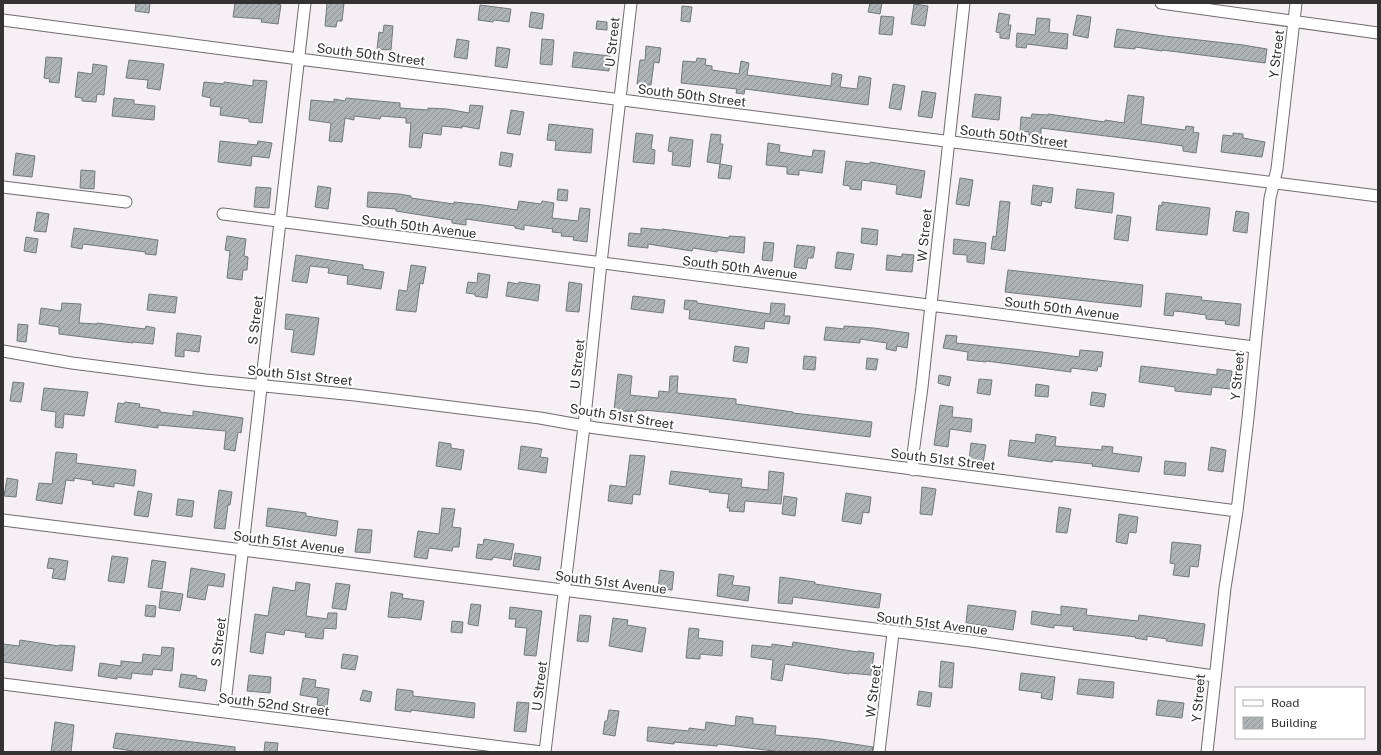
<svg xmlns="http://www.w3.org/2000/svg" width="1381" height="755" viewBox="0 0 1381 755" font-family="'Public Sans',sans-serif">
  <defs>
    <pattern id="building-hatch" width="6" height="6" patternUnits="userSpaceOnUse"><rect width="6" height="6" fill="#aeb4b5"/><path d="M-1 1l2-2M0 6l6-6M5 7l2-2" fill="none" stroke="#8e9394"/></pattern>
  </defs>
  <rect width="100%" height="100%" fill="#f5f0f3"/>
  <path fill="url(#building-hatch)" stroke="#737979" d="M136,3H150L149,13L135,11Z
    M235,3H275L281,5L278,24L261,22L262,19L233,17Z
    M327,3H344L342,21H337L336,27L325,26Z
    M870,3H882L880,14L868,12Z
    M914,4L928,6L925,26L911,24Z
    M480,5L511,9L509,22L494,20L493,22L478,20Z
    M682,6L692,7L690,22L681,21Z
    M531,12L544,14L542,29L529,27Z
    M999,13L1010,15L1008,25H1011L1009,39L1000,38V33L996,32Z
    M1077,15L1091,17L1088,38L1073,35Z
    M881,16L894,17L892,35L879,34Z
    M1037,18L1050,19L1049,32L1068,34L1067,49L1027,44L1026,48L1016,47L1017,33L1035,35Z
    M597,21L607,22V30L596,29Z
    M384,25L393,26L391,50L377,49L379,32L383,33Z
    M1117,29L1164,36L1243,45L1267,49L1265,63L1162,50V51L1135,47V49L1114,47Z
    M457,39L469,41L467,59L454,57Z
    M542,39L554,40L552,65L540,64Z
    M646,46L661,48L659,63L654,62L651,85L637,84L640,60H645Z
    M497,47L510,49L507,68L495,66Z
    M574,52L610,56L609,71L572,67Z
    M46,57L62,58L59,83L49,82L50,79L44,78Z
    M697,58L706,59L705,65L712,66V70L739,74L741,61L749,63L747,75L831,86L832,73L842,75L840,87L857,89L859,76L871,78L868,105L745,89L744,94L736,93L737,89L681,83L683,61L696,62Z
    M129,60L164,64L160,90L147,88L148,80L126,78Z
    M93,64L107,66L104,95L97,94L96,102L82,101V98L75,97L78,72L92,74Z
    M253,80L267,81L262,123L249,122V119L220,115L221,107L210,106L211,98L202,96L204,82L224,84V82L253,86Z
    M893,84L905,86L901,110L889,108Z
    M922,91L936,93L932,118L918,116Z
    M975,94L1001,97L999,120L972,117Z
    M1128,95L1144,97L1141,124L1185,130L1186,126L1194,127L1193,132L1199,133L1196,153L1183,151V146L1155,142L1041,128V136L1029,135V132L1020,131L1021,117L1031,118L1032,114L1048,115V114L1105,122V120L1124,123Z
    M114,98L134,100V104L155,106L154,120L112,116Z
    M346,98L400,103V108L428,110V108L447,109L469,113L470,105L483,106L479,129L462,126V128L442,126L441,135L423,133L421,148L409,147L411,123H406V118L381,116L380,119L354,116V120L345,118L342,142L329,141L331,123L309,120L311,100L334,102V99L345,101Z
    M511,110L524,112L520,135L507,133Z
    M549,124L593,129L591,153L555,150L556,141L547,140Z
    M636,133L653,135L651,149L655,150L654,164L633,162Z
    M1233,133L1243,134V138L1265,142L1262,157L1221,152L1223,135L1233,136Z
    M711,134L721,135L720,144H723L720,164L707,162Z
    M670,137L693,140L690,167L672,165L673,152L668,151Z
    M220,141L257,145L258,141L272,143L269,158L252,156L251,166L218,162Z
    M768,143L780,145L779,152L812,157L813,150L825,151L822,173L799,170V175L787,174V167L766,165Z
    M501,152L513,154L511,167L499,165Z
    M16,153L35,156L32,177L13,175Z
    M846,161L870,164V162L925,171L921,198L896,194L897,185L862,180L861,190L850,189V186L843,185Z
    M720,164L732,166L730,179L718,178Z
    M81,170L95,171L94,189L80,188Z
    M960,178L973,180L969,206L956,204Z
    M1033,185L1053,188L1051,203L1042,201L1041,206L1031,204Z
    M318,186L331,188L328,209L315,207Z
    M256,187L271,188L269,208L254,207Z
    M558,189L568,190L567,201L557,200Z
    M1077,189L1114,193L1112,213L1075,208Z
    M368,192L399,194L411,196V198L454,204V202L483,205L517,210L519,201L541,204L542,201L554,203L552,218L578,221L580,208L590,209L587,242L573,240L574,237L561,236L562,233L552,232L553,229L524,225V230L515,228V226L466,219V225L452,223V220L396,211V209L367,207Z
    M1000,201L1010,202L1005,251L991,249L993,236L996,237Z
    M1162,202L1210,208L1207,235L1156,230L1159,205L1162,206Z
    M1236,211L1249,213L1247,233L1233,231Z
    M37,212L49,214L46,232L34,231Z
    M1117,215L1131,217L1128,241L1114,239Z
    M74,228L158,240L156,255L145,254L146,252L83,244L82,249L71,247Z
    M641,228L662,230V229L729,238V236L745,237L744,253L718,250L717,252L693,248L692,251L648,244V248L628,246L629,233L641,234Z
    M862,228L878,230L877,245L861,243Z
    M227,236L246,239L244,256L248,257L247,270H243L242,280L227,278L230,251L225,250Z
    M26,237L38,239L36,253L24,251Z
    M954,239L986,243L984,264L967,262V255L953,254Z
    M764,242L774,243L772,261L762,260Z
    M797,245L815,247L813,258H808L806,269L794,267Z
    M837,252L854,254L851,270L835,268Z
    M902,254L914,255L912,272L886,270L887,255L902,257Z
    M296,255L363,265V269L384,272L381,289L347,284L348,276L328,273L329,268L310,266L307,283L292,281Z
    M411,265L426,267L423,284L420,283L416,312L396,310L399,290L407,291Z
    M1008,270L1143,285L1141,307L1005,292Z
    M478,273L490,275L487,298L475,296V294L466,293L468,282L477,283Z
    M508,282L518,284L519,282L540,285L538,301L506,296Z
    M569,282L582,284L579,312L566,311Z
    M1166,293L1202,297L1201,300L1241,304L1239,326L1225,324L1226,321L1206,319V315L1184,312L1174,311L1173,316L1164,315Z
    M149,294L177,297L175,313L147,310Z
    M633,296L665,300L663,313L631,309Z
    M685,300L697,301V303L770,314L771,303L785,304L784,316H790L789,324L765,321L764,329L689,319L690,310L684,309Z
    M62,303L81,304L79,323L97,324V323L145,329L146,326L155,328L153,344L133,342V343L59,334V327L39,324L41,308L61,311Z
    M286,314L319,318L314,355L291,352L294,330L285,329Z
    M18,324L28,325L26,342L17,341Z
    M844,326L874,328L909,333L907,348L897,346L896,351L886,349L887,343L860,339V343L824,340L826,327L844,329Z
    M177,333L201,336L199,352L184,350V357L175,356Z
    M946,335L957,336L956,343L1042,352L1079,357L1080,350L1103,352L1101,367L1098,366L1097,371L1071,368V372L986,361V362L967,360L968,352L943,348Z
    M735,346L749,348L747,363L733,361Z
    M804,356L816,357L815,370L803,369Z
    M867,358L878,359L876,370L866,369Z
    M1141,366L1217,375V369L1232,371L1230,389L1212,387L1211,395L1175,391V387L1139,382Z
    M618,374L632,376L630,395L658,398L659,391L669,392L670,376H678L677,393L736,399V404L793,412V413L872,422L870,437L675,413L643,410V411L636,410V412L614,410Z
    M939,375L951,377L949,386L938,383Z
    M979,379L992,380L990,395L977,393Z
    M13,382L24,383L21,402L10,401Z
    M1036,384L1049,386L1048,397L1035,396Z
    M44,388L88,392L84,416L64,414L63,428L55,427L56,412L41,410Z
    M1092,392L1106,394L1104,407L1090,405Z
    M125,402L140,404L139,407L160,410V412L193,416V411L243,418L241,433L238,432L235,451L224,449L226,431L158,425V428L115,422L118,403L124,404Z
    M940,405L953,407L952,417L972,419L971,432L950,429L948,447L934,445Z
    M1036,434L1056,437L1055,446L1102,450V446L1113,447L1112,453L1142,457L1139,472L1092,466L1093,464L1053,460L1052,462L1008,456L1010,440L1035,443Z
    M439,442L451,444V448L464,450L461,470L436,466Z
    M971,443L986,445L983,463L969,461Z
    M521,446L542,449L540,457L548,458L546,473L518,469Z
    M1211,447L1226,450L1223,472L1208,470Z
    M56,452L77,454L76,463L136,470L134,486L114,483V487L92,484L93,481L74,478V481L66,480L62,504L36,500L39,483L52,484Z
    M630,455L645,456L640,495L633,494L632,504L608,501L610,485L626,487Z
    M1165,461L1186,463L1185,476L1164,474Z
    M671,471L742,479L741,487L768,490L769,471L784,473L781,504L745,501L744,512L729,511L730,508H727L729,494L709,492L710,490L669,484Z
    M7,478L18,480L16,497L4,496Z
    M922,487L936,489L932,515L920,514Z
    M219,490L232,492L230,505H228L225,529L214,528Z
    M138,491L152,494L148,517L134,515Z
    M846,493L871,497L869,513L863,512L861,524L842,521Z
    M784,496L797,498L795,516L782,514Z
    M178,499L194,501L192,517L176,515Z
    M1059,507L1071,509L1067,533L1056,532Z
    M268,508L306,513V516L338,521L336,536L266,526Z
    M442,508L455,509L452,527L461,528L459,547H453L452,551L429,548L427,559L414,557L418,531L439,534Z
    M1119,514L1138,517L1136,533L1129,532L1127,544L1116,542Z
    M358,529L372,530L370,553L355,552Z
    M484,539L514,544L511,560L493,557L492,560L476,558L478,544L483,545Z
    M1172,542L1201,545L1198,567L1190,566L1189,577L1173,575L1175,564L1170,563Z
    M515,553L541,557L539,570L513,566Z
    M112,556L128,558L124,583L108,581Z
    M49,558L68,561L65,580L52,578L54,569L47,568Z
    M152,560L166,562L162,589L148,587Z
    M191,568L225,574L223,587L208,585L205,600L187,597Z
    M660,570L674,572L672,590L658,589Z
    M719,574L734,576L732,585L750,587L748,601L717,596Z
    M780,577L815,582V584L881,594L879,608L793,597L792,604L778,603Z
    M296,582L310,584L306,616L327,619L328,613H337L336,629L324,628L323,639L305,637L306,633L285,630L284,635L266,632L263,654L250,652L255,614L268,616L273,587L295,591Z
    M336,583L350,585L346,610L332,608Z
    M161,591L183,594L180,611L159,608Z
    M391,592L403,594L402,598L424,601L421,620L400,617V618L388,617Z
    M471,604L481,605L478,626L468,624Z
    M146,605L156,606L155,617L145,616Z
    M968,605L1016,611L1013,630L966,623Z
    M1061,606L1087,609L1086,615L1138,621L1139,615L1205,624L1202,646L1166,641L1167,639L1147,636V640L1135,638L1136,637L1073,630L1074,627L1054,625V628L1031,624L1032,611L1061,615Z
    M510,607L542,611L536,656L524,655L527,628L515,627L516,619H509Z
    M580,615L591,616L588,642L577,641Z
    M613,618L628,620L627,625L646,628L642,652L609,646Z
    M452,621L463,622L462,633L451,632Z
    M689,628L699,629L698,638L723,641L722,656L700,654V659L686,658Z
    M20,640L59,646V645L75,646L72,671L3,662V644L19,646Z
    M793,642L858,652V651L874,653L871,675L849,673V674L785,664L782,681L771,679L773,660L751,657L752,645L772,647V644L792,647Z
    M162,647L174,648L172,671L153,669L152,675L132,673L131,679L117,677V679L98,676L100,663L121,666V661L142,663L143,654L161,656Z
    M343,654L358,656L355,670L341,668Z
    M941,661L954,663L952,688L939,687Z
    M1021,673L1055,677L1052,700L1041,698L1042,693L1019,690Z
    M181,674L197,676L196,678L207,680L205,691L179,687Z
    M249,675L271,677L270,693L247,691Z
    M303,678L316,680L315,687L329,689L327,707L317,705L318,698L300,695Z
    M1079,679L1114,682L1113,698L1077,694Z
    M397,689L413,691V696L475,703L474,718L411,710V712L395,710Z
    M363,690L372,692L370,702L360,700Z
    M919,691L932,693L930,707L917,705Z
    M1158,700L1184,703L1182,718L1156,715Z
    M517,702L529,703L526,732L514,731Z
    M609,710L619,711L615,736L603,734L605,721H607Z
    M736,716L753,718V724L776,726L775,735L821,739L873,747L872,752H781L718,744L717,746L674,742V744L647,741L648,727L689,731V728L705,730L706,722L735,726Z
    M55,722L74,725L71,752H51Z
    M116,733L235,747V752H139L113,748Z
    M265,742L278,743L277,752H264Z"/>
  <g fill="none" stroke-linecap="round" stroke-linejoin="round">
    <defs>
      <path id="minor" d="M1161,3L1378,33
        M3,20L299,59L1378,196
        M3,187L126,202
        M223,214L1254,347
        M3,351L72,363L205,380L355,395L540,418L596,428L1237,511
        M913,470V454L922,387L964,3
        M3,520L971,641L1214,676
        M3,684L542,752
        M224,712L305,3
        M545,752L584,426L601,263L631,3
        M879,752L893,633
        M1207,752L1225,588L1237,511L1248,418L1270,198L1277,169L1296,3"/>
    </defs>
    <use href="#minor" stroke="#706b6e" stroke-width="13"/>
    <use href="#minor" stroke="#fff" stroke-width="11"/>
  </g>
  <g text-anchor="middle" stroke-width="4" stroke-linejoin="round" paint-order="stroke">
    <g font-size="13" fill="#333132" stroke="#fff">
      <text transform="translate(612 42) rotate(-84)" y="5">U Street</text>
      <text transform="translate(371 54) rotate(7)" y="5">South 50th Street</text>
      <text transform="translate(1276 54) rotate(-83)" y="5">Y Street</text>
      <text transform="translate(692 95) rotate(7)" y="5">South 50th Street</text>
      <text transform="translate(1014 136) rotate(7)" y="5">South 50th Street</text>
      <text transform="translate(419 226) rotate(7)" y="5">South 50th Avenue</text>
      <text transform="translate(924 235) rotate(-84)" y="5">W Street</text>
      <text transform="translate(740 267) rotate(7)" y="5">South 50th Avenue</text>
      <text transform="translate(1062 308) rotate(7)" y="5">South 50th Avenue</text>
      <text transform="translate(255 320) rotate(-83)" y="5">S Street</text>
      <text transform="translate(577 364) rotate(-84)" y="5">U Street</text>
      <text transform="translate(300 375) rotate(6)" y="5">South 51st Street</text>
      <text transform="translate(1237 376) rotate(-85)" y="5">Y Street</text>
      <text transform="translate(622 416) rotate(9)" y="5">South 51st Street</text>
      <text transform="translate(943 459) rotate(7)" y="5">South 51st Street</text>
      <text transform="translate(289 542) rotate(7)" y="5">South 51st Avenue</text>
      <text transform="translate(611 582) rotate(7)" y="5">South 51st Avenue</text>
      <text transform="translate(932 623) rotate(7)" y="5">South 51st Avenue</text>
      <text transform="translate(218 642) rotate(-83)" y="5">S Street</text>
      <text transform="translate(539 686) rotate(-83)" y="5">U Street</text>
      <text transform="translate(873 691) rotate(-83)" y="5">W Street</text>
      <text transform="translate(1198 698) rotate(-85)" y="5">Y Street</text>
      <text transform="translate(274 704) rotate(7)" y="5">South 52nd Street</text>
    </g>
  </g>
  <rect width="1381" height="755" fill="none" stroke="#333132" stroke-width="8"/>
  <rect x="1235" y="687" width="130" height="52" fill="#ffffff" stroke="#adadad"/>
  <rect x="1243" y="700" width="20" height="6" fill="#ffffff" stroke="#adadad"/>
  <text x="1271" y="707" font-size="12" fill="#333132">Road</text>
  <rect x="1243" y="717" width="20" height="12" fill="url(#building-hatch)" stroke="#adadad"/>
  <text x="1271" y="727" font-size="12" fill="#333132">Building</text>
</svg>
